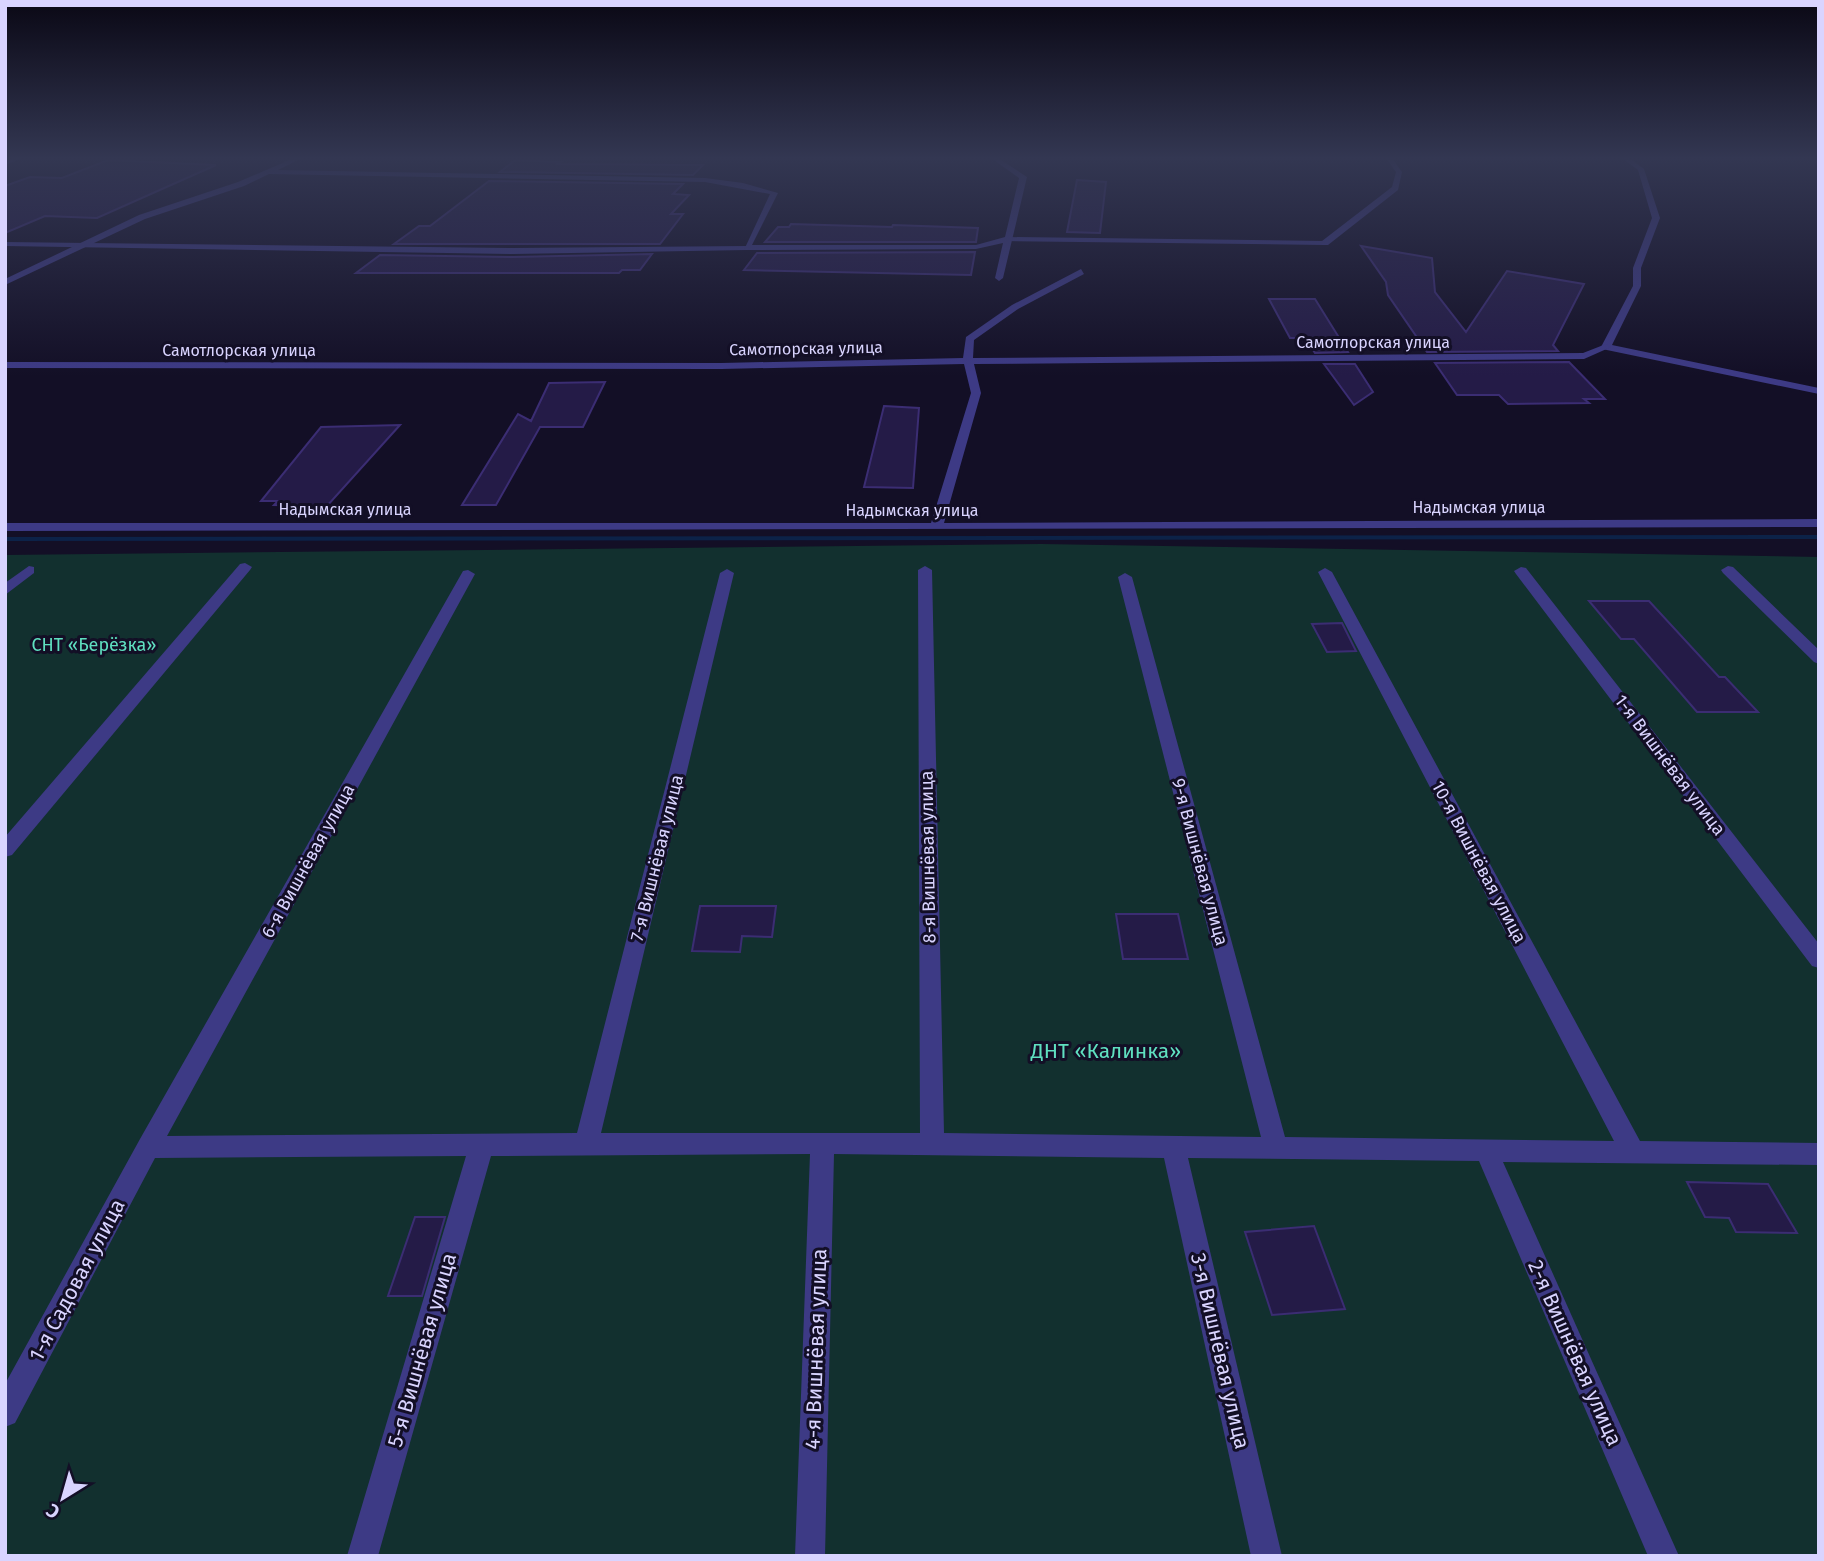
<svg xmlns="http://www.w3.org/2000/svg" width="1824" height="1561" viewBox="0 0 1824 1561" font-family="'Fira Sans',sans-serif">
  <rect width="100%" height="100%" fill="#130f26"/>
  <path fill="#12302f" d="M1041,544L1819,557V1556H5V555Z"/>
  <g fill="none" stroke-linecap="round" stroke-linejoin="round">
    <path fill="#0c2248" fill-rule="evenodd" d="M1819,535V539L5,541V537Z"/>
  </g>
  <path fill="#241b47" stroke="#3b2d73" stroke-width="2" d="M108,160L216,165L97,218L45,216L5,233V186L30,177L62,178Z
    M515,160L560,162L556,164L703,165L693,175L500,172Z
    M1077,180L1106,182L1100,233L1067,232Z
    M489,181L683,184L673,194L689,195L671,214H683L660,244H394L419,226H430Z
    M791,224L892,227L893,225L978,228L976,242H765L778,227H789Z
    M1361,246L1432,258L1435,292L1466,332L1507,271L1584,284L1553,345L1558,351L1427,352L1388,295L1386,282Z
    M975,252L971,275L744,270L757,253Z
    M652,254L640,270H622L619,273H356L380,255L513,257Z
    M1269,299H1315L1348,352L1315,353L1305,338H1290Z
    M1569,362L1605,399H1584L1589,403L1508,404L1499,395H1457L1435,363Z
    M1324,364H1355L1373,392L1354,405Z
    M605,382L583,427H540L496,505H462L518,414L531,421L549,383Z
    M884,406L919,408L913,488L864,487Z
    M400,425L327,506L274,505L278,501H261L321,427Z
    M1589,601H1649L1719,677H1725L1758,712H1697L1634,639H1621Z
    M1342,623L1356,651L1327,652L1312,624Z
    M700,906H776L772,937L742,936L740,952L692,951Z
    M1116,914H1178L1188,959H1123Z
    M1687,1182L1768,1184L1797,1233L1736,1232L1729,1218L1705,1217Z
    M415,1217H445L422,1296H388Z
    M1314,1226L1345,1309L1272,1315L1245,1232Z"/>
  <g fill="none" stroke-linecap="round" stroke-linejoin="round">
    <path fill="#3d3a85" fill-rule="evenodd" d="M1622,158H1629L1644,169L1660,218L1641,268V286L1612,345L1819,388V394L1602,349L1601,347L1633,286V268L1652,218L1638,170Z
      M1008,237L1325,241L1329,243L1325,245L1005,241Z
      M5,242L513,248L747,246L751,248L747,250L513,254L5,246Z"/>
    <path fill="#3d3a85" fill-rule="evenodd" d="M14,158H22L5,165V161Z
      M294,158H302L278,170L705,178L743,183L778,193L752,245H976L1005,237L1019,178L991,158H998L1027,177L1003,278L999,281L995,278L1003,243L976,249L744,250L770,194L705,182L269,174L244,186L145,219L5,285V279L139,215L238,182Z
      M1386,158H1392L1402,172L1398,190L1328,245H1322V241L1392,187L1396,172Z
      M1081,269L1084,274L1018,309L974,340L973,358L1583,353L1606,344L1611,347L1584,359L974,364L981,393L944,523L1819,519V527L5,531V523H931L971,393L964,364L721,369L5,368V362L721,363L963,358L966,337L1012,305Z
      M245,563L252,567L250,570L12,855L5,857V837L240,564Z
      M29,566L34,567V573L5,595V583Z
      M925,566L932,570L944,1133L1261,1137L1118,577L1125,573L1132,577L1285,1137L1614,1141L1318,572L1325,568L1332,572L1640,1141L1819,1143V1165L1503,1162L1679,1556H1648L1479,1161L1188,1158L1282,1556H1251L1164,1158L834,1154L825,1556H795L810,1154L491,1156L378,1556H347L466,1156L155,1158L15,1423L5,1427V1384L140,1139L463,571L468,570L475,574L167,1136L577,1133L720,573L727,569L734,573L601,1133H920L918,570Z
      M1728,566L1733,567L1819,650V664L1814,662L1723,573L1721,570Z
      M1521,567L1526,568L1819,944V968L1812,966L1516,574L1514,571Z"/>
  </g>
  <linearGradient id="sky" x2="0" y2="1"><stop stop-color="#0a0815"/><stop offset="0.42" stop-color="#333752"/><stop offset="1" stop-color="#333752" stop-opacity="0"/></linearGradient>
  <rect width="1824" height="376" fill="url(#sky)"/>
  <g text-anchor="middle" stroke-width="6" stroke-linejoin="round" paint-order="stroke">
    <g font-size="16" fill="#d9d4ff" stroke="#130f26">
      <text x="1373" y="348">Самотлорская улица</text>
      <text transform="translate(806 348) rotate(-1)" y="6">Самотлорская улица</text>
      <text x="239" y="356">Самотлорская улица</text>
      <text x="1479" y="513">Надымская улица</text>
      <text x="345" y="515">Надымская улица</text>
      <text x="912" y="516">Надымская улица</text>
    </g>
    <g font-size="18" fill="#5fe0c0" stroke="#130f26">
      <text x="94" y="651">СНТ «Берёзка»</text>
    </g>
    <g font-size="18" fill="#d9d4ff" stroke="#130f26">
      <text transform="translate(1670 765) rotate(53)" y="6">1-я Вишнёвая улица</text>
      <text transform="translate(928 857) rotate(-91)" y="6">8-я Вишнёвая улица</text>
      <text transform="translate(657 858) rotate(-76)" y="6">7-я Вишнёвая улица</text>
      <text transform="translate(308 861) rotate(-61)" y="6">6-я Вишнёвая улица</text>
      <text transform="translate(1200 862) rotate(75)" y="6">9-я Вишнёвая улица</text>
      <text transform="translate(1479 862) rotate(62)" y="6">10-я Вишнёвая улица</text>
    </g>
    <g font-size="21" fill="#5fe0c0" stroke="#130f26">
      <text x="1106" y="1058">ДНТ «Калинка»</text>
    </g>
    <g font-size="21" fill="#d9d4ff" stroke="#130f26">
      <text transform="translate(77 1280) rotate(-62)" y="7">1-я Садовая улица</text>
      <text transform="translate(816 1349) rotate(-88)" y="7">4-я Вишнёвая улица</text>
      <text transform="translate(422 1350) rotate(-74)" y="7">5-я Вишнёвая улица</text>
      <text transform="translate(1220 1351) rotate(77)" y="7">3-я Вишнёвая улица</text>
      <text transform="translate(1575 1353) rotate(66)" y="7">2-я Вишнёвая улица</text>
    </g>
  </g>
  <rect width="1824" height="1561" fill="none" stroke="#d9d4ff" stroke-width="14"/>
  <g transform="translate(63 1498) rotate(217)" stroke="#130f26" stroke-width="5" paint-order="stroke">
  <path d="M0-5L12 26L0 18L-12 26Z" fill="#d9d4ff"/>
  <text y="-10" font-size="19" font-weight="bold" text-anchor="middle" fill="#d9d4ff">С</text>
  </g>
</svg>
